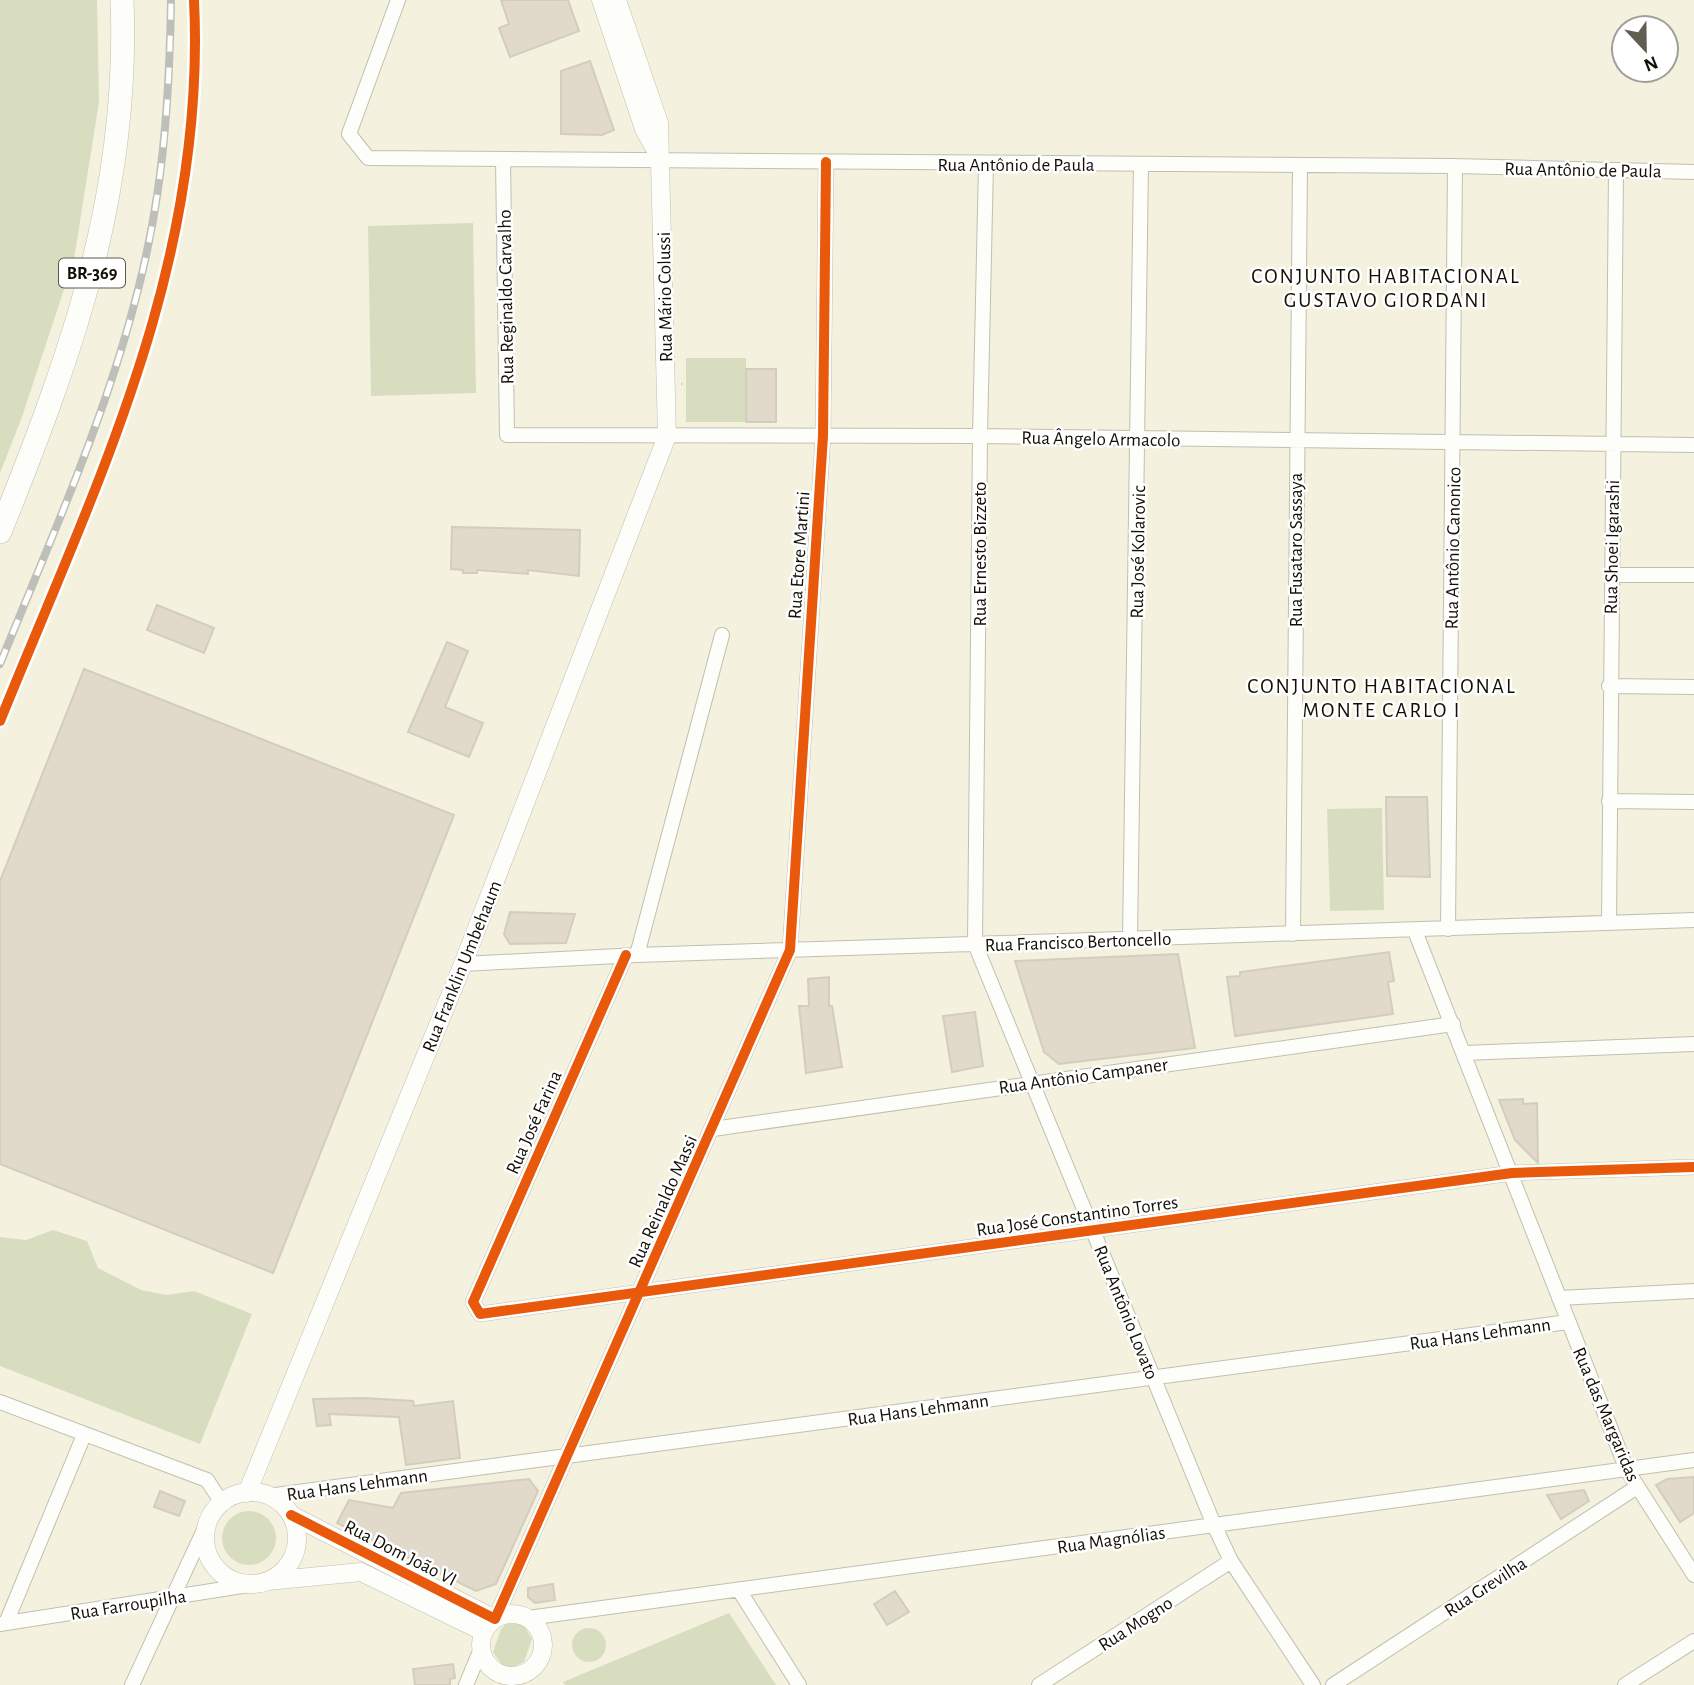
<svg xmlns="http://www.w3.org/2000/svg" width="1694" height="1685" viewBox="0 0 1694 1685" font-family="'Alegreya Sans',sans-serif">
  <rect width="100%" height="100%" fill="#f4f1de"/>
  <path fill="#d9ddc0" d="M0,0H97L99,102L74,259L22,417L0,473Z
    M473,223L476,393L371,396L368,226Z
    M686,358H746V422H686Z
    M1382,808L1384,910L1330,911L1327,809Z
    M53,1230L87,1241L98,1268L141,1290L167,1295L194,1291L252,1314L200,1444L0,1366V1237L26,1240Z
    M222 1538a27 27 0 1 1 54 0a27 27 0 1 1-54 0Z
    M729,1613L776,1685H565L563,1682Z
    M522,1623L532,1639L524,1662L512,1668L502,1665L493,1652L501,1629L506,1624Z
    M572 1645a17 17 0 1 1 34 0a17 17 0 1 1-34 0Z"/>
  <path fill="#e1d9ca" stroke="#d3cdc0" stroke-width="2" d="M501,0H568L579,31L510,57L499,28L509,24Z
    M590,61L614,130L602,135L561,134V71Z
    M746,369H776V422H746Z
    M452,527L580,530L579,576L528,570V574L477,570V573H463V570L451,569Z
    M157,605L214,628L204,653L147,630Z
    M447,642L468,651L445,707L483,723L469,757L408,732Z
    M84,669L454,815L273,1273L0,1164V881Z
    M1386,797H1427L1430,877L1387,876Z
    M510,912L575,914L566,943L510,944L504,934Z
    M1389,952L1394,981L1388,982L1393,1014L1235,1036L1227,977L1240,976V972Z
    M1178,954L1195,1048L1059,1064L1044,1052L1015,961Z
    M829,977V1006H832L842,1067L806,1073L799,1006H809L808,979Z
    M975,1012L983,1066L952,1072L943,1016Z
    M1523,1099V1104L1537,1103L1538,1163L1515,1140L1499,1100Z
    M364,1398L413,1401L414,1406L453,1401L460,1458L406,1465L399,1417L329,1414L331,1425L317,1426L313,1399Z
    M1694,1477V1513L1680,1522L1656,1485L1667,1479Z
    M529,1479L538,1491L496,1584L476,1591L337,1523L349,1500L393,1508L401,1493Z
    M1584,1490L1589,1501L1561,1519L1547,1495Z
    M160,1491L185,1501L179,1516L154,1507Z
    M553,1584L555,1600L535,1603L528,1597V1588Z
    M895,1591L909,1612L887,1625L874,1604Z
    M453,1664L455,1678L450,1679V1685H415L413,1669Z"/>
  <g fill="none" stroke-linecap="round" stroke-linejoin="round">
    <defs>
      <path id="minor" d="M398,0L349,134L368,158L1455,166L1694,172
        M503,160L507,435L980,436L1694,445
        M986,164L980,436L975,944L1214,1525L1231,1561L1313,1685
        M1611,575H1694
        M1609,686L1694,687
        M1609,801L1694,802
        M1609,923L1616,171
        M1448,929L1455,166
        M1415,931L1627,1470L1694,1575
        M1293,934L1300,166
        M1130,939L1141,164
        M626,955L473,1302L480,1314L1512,1173L1694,1167
        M637,955L722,635
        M463,964L637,955L1694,920
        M1465,1053L1694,1044
        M713,1129L1453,1024
        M1559,1298L1694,1291
        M0,1402L207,1480L222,1503
        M268,1496L1568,1322
        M739,1590L799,1685
        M528,1618L1694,1460
        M495,1619L790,950L823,436L826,162
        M6,1623L84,1435
        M0,1624L256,1584
        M132,1685L210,1517
        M466,1685L481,1649
        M1039,1685L1231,1561
        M1333,1685L1637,1487
        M1625,1685L1694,1641"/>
      <path id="tertiary" d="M601,0L644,129L658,154
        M205 1538a46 46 0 1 1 92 0a46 46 0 1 1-92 0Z
        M247,1493L463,964L667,436L659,123L617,0
        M291,1515L495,1619
        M268,1581L361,1572L484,1632
        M481 1645a31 31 0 1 1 62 0a31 31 0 1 1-62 0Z"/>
      <path id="primary" d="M0,532C71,355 130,195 122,0"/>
    </defs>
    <use href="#minor" stroke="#c1bfb0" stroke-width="16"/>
    <use href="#tertiary" stroke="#c1bfb0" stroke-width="19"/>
    <use href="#primary" stroke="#c1bfb0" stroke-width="24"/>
    <path stroke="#dad8d3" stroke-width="2.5" stroke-dasharray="2 5" stroke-linecap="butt" d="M0,253C33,207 16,55 4,0
      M681,384L697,383L698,402L734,419
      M720,387L721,420"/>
    <use href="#minor" stroke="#fdfdfa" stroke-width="14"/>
    <use href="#tertiary" stroke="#fdfdfa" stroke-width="18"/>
    <use href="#primary" stroke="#fdfdfa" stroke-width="23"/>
    <defs>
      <path id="rail" d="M0,664C61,513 133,359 157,196C167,131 170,66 171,0"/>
    </defs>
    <use href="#rail" stroke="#bfbfba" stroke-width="8"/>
    <use href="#rail" stroke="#fff" stroke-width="5" stroke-dasharray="16" stroke-linecap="butt"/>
    <defs>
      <path id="cycleway" d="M0,721C96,484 207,264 194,0
        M626,955L473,1302L480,1314L1512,1173L1694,1167
        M291,1515L495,1619L790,950L823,436L826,162"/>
    </defs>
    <use href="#cycleway" stroke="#fff" stroke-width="15"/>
    <use href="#cycleway" stroke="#e8590c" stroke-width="10"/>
  </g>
  <g text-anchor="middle" stroke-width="5" stroke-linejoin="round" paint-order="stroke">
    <rect fill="#fff" stroke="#595750" stroke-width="2" x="59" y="258.5" width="66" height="29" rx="5"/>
    <g font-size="18" font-weight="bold" fill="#120f05">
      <text x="92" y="279">BR-369</text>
    </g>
    <g font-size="19" fill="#120f05" stroke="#fff">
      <text x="1016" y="171">Rua Antônio de Paula</text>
      <text transform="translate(1583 169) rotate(1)" y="7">Rua Antônio de Paula</text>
      <text transform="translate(505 297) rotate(-91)" y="7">Rua Reginaldo Carvalho</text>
      <text transform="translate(664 297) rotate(-91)" y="7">Rua Mário Colussi</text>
      <text transform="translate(1101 438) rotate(1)" y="7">Rua Ângelo Armacolo</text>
      <text transform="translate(1611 547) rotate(-89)" y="7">Rua Shoei Igarashi</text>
      <text transform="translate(1452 548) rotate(-89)" y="7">Rua Antônio Canonico</text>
      <text transform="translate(1295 550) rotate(-90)" y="7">Rua Fusataro Sassaya</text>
      <text transform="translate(1137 552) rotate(-89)" y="7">Rua José Kolarovic</text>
      <text transform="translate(979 554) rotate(-90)" y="7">Rua Ernesto Bizzeto</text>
      <text transform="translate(798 555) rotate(-86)" y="7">Rua Etore Martini</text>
      <text transform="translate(1078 941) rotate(-2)" y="7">Rua Francisco Bertoncello</text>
      <text transform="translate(461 966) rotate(-68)" y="7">Rua Franklin Umbehaum</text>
      <text transform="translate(1083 1075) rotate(-8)" y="7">Rua Antônio Campaner</text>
      <text transform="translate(533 1122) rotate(-66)" y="7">Rua José Farina</text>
      <text transform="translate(662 1201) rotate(-66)" y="7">Rua Reinaldo Massi</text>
      <text transform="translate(1077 1215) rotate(-8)" y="7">Rua José Constantino Torres</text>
      <text transform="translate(1127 1312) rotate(68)" y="7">Rua Antônio Lovato</text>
      <text transform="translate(1480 1333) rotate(-8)" y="7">Rua Hans Lehmann</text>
      <text transform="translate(918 1409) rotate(-8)" y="7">Rua Hans Lehmann</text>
      <text transform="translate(1607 1414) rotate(67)" y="7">Rua das Margaridas</text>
      <text transform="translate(357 1484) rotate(-8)" y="7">Rua Hans Lehmann</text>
      <text transform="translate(1111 1539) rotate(-8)" y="7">Rua Magnólias</text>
      <text transform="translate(401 1552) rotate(27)" y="7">Rua Dom João VI</text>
      <text transform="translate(1485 1586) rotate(-33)" y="7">Rua Grevilha</text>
      <text transform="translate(128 1604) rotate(-9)" y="7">Rua Farroupilha</text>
      <text transform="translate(1135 1623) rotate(-33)" y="7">Rua Mogno</text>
    </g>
    <g font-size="21" letter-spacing="2" fill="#120f05" stroke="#fff">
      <text x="1386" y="283">CONJUNTO HABITACIONAL<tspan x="1386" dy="24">GUSTAVO GIORDANI</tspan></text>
      <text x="1382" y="693">CONJUNTO HABITACIONAL<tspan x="1382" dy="24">MONTE CARLO I</tspan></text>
    </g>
  </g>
  <g transform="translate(1645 49) rotate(158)"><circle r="33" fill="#ffffff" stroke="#a09f9b" stroke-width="2"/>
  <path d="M0-5L12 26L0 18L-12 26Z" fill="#615e51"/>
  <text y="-10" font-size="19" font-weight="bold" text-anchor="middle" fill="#120f05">N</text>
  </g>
</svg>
